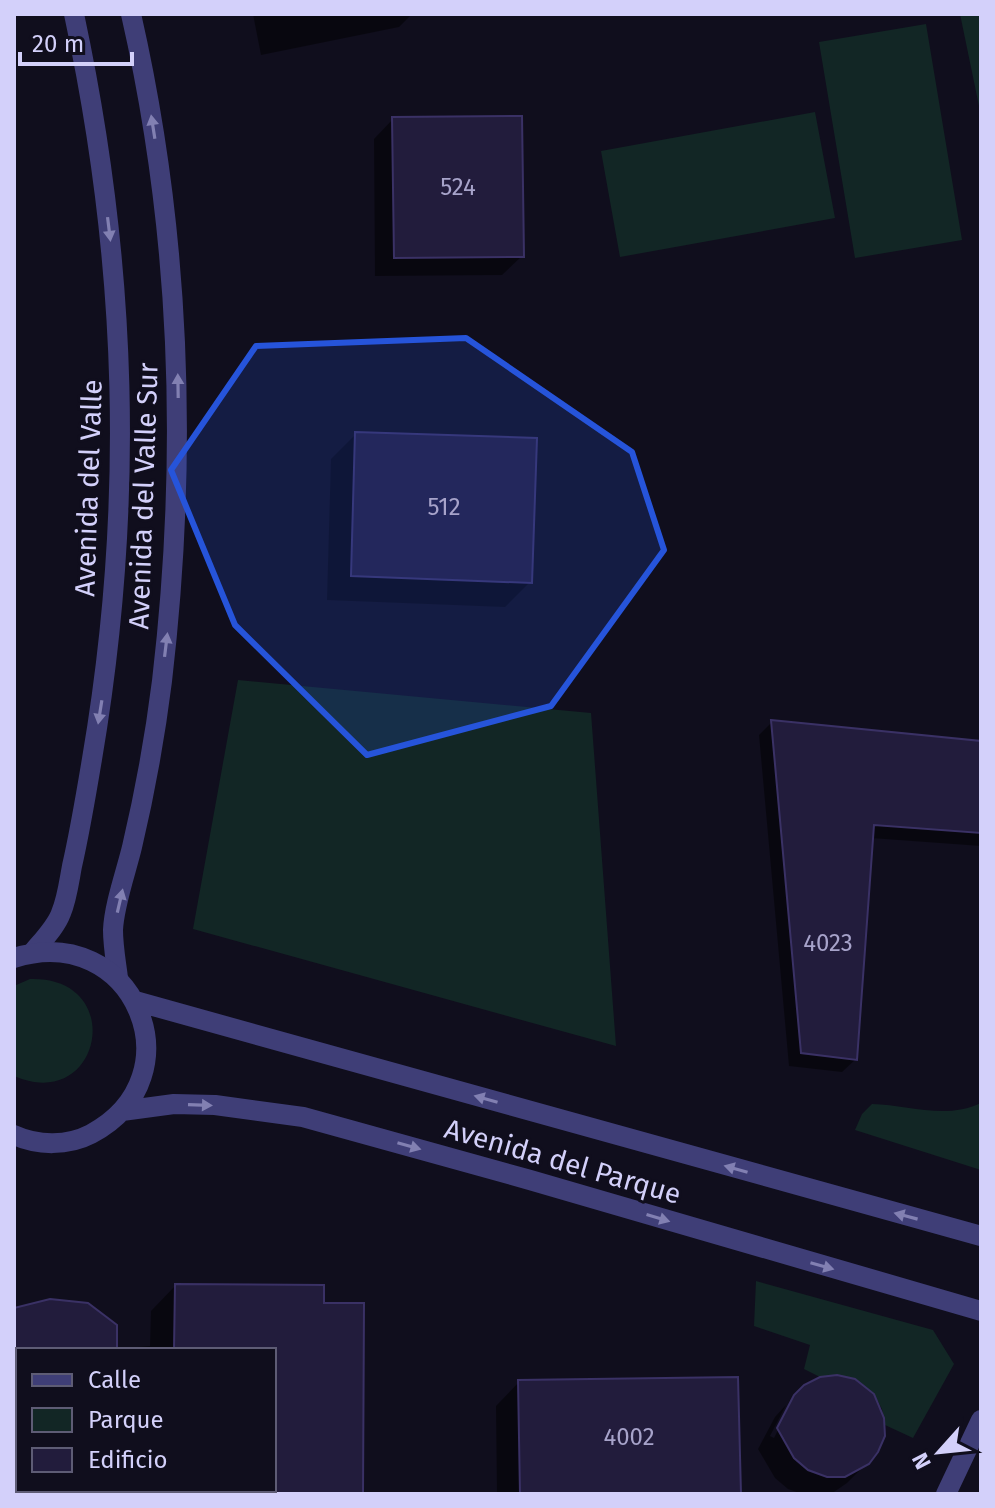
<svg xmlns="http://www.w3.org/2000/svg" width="995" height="1508" viewBox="0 0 995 1508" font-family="'Fira Sans',sans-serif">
  <rect width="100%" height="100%" fill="#100e1d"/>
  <path fill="#122625" d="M960,14H981V106H979Z
    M926,24L962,240L855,258L819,42Z
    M815,112L835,218L620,257L601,151Z
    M238,680L591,713L616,1046L193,929Z
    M30,979C128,976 102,1114 14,1076V986Z
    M981,1103V1170L855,1130L862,1114L872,1104C908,1105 946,1120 981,1103Z
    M756,1281L933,1330L954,1364L913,1438L885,1425L882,1409L874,1394L855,1379L820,1377L804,1369L810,1345L754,1326Z"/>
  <path fill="#0007" d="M253,14H412L399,27L261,55Z
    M393,119L522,256L502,275L375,276L374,139Z
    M356,434L530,582L505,607L327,600L331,459Z
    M772,722L981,743V846L871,838L856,1059L842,1072L789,1066L759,735Z
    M175,1286L322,1305L361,1494H150V1490H274V1350H18V1490H144L137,1494H14V1311L115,1349L150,1346L151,1311Z
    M519,1382L739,1494H497L496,1406Z
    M805,1386L867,1463L847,1483L831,1494H802L788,1489L775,1478L758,1449L775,1417L786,1405L770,1436L774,1438L793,1400H791Z"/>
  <path fill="#221c3c" stroke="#3a3165" stroke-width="2" d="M522,116L524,257L394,258L392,117Z
    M355,432L537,438L532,583L351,576Z
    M771,720L981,741V833L874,825L857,1060L801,1053Z
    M175,1284L324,1285V1303H364L363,1494H274V1350H174Z
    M50,1299L88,1303L117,1325V1350H14V1308Z
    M837,1375L855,1379L874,1394L884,1418L885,1436L878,1452L869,1464L845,1477H827L808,1470L794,1458L777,1428L794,1395L804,1385L820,1377Z
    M738,1377L741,1494H520L518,1380Z"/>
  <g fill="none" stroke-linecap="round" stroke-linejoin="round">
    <path stroke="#3f3e77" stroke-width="20" d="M33,952C42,941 56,927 61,913C67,899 69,882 72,866C80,831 86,795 92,759C135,506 128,266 74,14
      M118,978C116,962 113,946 113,930C114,905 126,872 132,847C145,792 155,737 162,681C188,459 181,233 131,14"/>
    <path stroke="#3f3e77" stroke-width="20" d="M14,958C133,920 200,1076 91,1134C68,1146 38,1146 14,1135
      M135,1001L981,1236
      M122,1111L174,1104L215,1105L303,1117L530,1180L981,1311
      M946,1494L981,1420"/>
  </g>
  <defs><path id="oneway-solid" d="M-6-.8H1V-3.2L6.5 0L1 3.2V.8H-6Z" transform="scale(2)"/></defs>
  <g fill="#8280b2">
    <use href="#oneway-solid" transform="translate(153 127) rotate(-99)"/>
    <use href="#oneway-solid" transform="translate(109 229) rotate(83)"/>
    <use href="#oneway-solid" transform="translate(178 386) rotate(-91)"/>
    <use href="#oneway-solid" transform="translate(166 645) rotate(-83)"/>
    <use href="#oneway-solid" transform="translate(100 712) rotate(99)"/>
    <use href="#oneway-solid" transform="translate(120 901) rotate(-77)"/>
    <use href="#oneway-solid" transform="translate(486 1099) rotate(-164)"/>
    <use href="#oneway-solid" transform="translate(200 1105) rotate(2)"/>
    <use href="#oneway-solid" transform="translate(409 1146) rotate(16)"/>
    <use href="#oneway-solid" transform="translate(736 1169) rotate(-164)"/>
    <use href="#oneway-solid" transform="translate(906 1216) rotate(-165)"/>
    <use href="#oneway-solid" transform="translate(658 1218) rotate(17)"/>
    <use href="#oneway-solid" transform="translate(822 1266) rotate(16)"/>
  </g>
  <path fill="#2654da" fill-opacity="0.2" stroke="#2654da" stroke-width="6" stroke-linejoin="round" d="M466,338L632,452L664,550L551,706L367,755L235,625L171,470L256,346Z"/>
  <g text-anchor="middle" stroke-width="6" stroke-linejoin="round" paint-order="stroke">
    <g font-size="24" fill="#a7a3ca">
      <text x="458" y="195">524</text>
      <text x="444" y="515">512</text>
      <text x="828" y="951">4023</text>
      <text x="629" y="1445">4002</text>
    </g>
    <g font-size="28" fill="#d3d0fa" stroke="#100e1d">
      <text transform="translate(88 488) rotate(-88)" y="10">Avenida del Valle</text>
      <text transform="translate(143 496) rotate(-88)" y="10">Avenida del Valle Sur</text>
      <text transform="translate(563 1161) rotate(16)" y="10">Avenida del Parque</text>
    </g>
  </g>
  <rect width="995" height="1508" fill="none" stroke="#d3d0fa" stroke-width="32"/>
  <rect x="16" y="1348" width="260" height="144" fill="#100e1d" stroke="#5e5c75" stroke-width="2"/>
  <rect x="32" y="1374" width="40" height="12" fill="#3f3e77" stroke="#5e5c75" stroke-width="2"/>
  <text x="88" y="1388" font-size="24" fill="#d3d0fa">Calle</text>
  <rect x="32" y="1408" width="40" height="24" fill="#122625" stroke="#5e5c75" stroke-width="2"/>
  <text x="88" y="1428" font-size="24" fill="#d3d0fa">Parque</text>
  <rect x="32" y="1448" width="40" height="24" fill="#221c3c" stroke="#5e5c75" stroke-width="2"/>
  <text x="88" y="1468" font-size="24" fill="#d3d0fa">Edificio</text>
  <g transform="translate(939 1452) rotate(243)" stroke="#100e1d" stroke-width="6" paint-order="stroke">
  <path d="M0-6L14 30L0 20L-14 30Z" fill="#d3d0fa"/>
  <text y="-12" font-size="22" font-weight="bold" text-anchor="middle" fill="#d3d0fa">N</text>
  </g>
  <path d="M20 52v12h112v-12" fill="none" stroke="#d3d0fa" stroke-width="4"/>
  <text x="32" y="52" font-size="24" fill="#d3d0fa" stroke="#100e1d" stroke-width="6" paint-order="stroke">20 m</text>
</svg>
